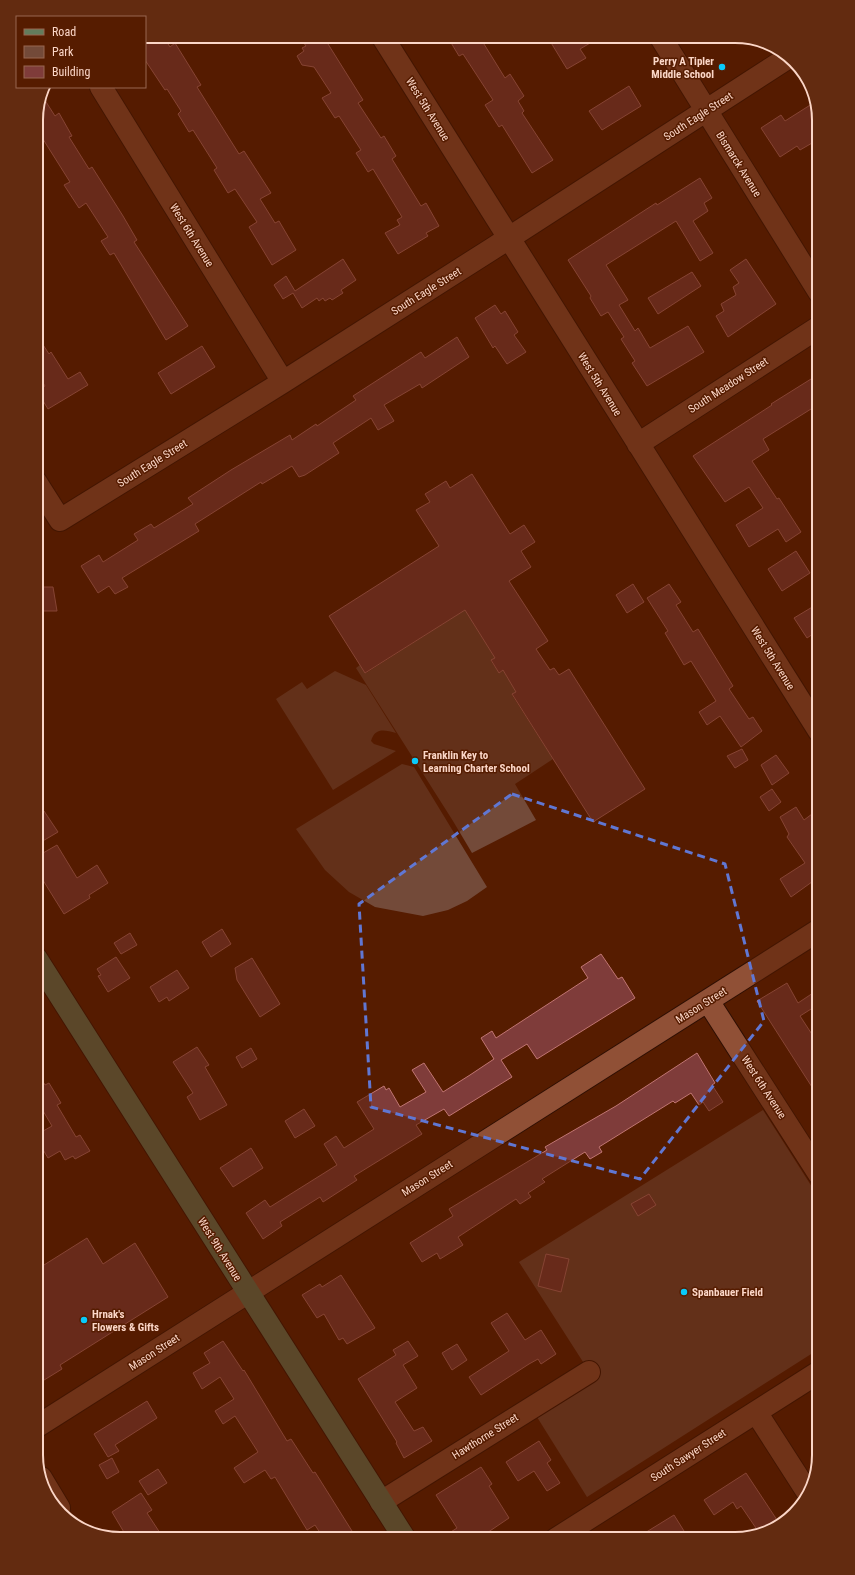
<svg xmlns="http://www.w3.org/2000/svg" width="855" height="1575" viewBox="0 0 855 1575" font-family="'Roboto Condensed',sans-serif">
  <rect width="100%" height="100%" fill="#561c00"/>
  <path fill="#734a39" d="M465,610L495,658L491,661L499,673L503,670L516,692L512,695L553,759L515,784L536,820L472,853L453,821L356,668L360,665L366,673Z
    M335,671L366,685L396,733C385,730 375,727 371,741L374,744L396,751L333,790L276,699L302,682L307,689Z
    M402,764L414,767L487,887L467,901L448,910L423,916L375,907L349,892L325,870L296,829Z
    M763,1110L819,1198V1349L587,1497L527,1401L585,1365L519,1262Z"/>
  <path fill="#7f3c3a" stroke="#c07572" d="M145,36H163L170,47L175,43L201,85L197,87L239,154L244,151L271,193L260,199L275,223L279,221L296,250L272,265L249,227L257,222L235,189L228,193L214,170L217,168L193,130L189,132L178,114L181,111L167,89L165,90L145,60Z
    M299,36H323L363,100L358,103L381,138L384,136L396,156L392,159L421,206L426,203L439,226L426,233L428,236L398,254L385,233L400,225L397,220L402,217L373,169L368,172L356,153L361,150L339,116L335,118L322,98L331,93L314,67L302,65L297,56L304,51L302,48L306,46Z
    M447,36H479L505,78L510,74L524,96L518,101L524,111L522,113L553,160L532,173L502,125L499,127L485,105L493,100L463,54L459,56Z
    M557,36H602L580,49L586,58L567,69L550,41Z
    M629,86L641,106L602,130L589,111Z
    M41,94L55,116L59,113L72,136L69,137L89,169L92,167L123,216L137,240L134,242L188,326L166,340L114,253L110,255L101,241L108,237L86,203L79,208L64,185L70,182L36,128V115Z
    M815,102L819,120V139L800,150L797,146L780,157L761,128L781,115L785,121Z
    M700,178L712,198L704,203L708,211L693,221L713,253L700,261L676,221L606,265L628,300L619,305L635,331L638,328L650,348L688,326L704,352L647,386L632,363L635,361L621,339L624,337L608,312L601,316L590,298L591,296L568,260L656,203L657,205Z
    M343,259L356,280L341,290L343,293L332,300L330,298L325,301L323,298L319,301L317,298L302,308L293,293L283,299L274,285L286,276L295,291Z
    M746,259L776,304L728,337L716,316L724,311L721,304L736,295L733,287L739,283L730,270Z
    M692,272L701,286L658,314L648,298Z
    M495,305L501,314L505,311L518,332L514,335L526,352L507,364L495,346L493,348L475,318Z
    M36,334L49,354L51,352L68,379L80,372L88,385L48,409L37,391L45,386L36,371Z
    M457,337L469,357L422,388L420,384L384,405L394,421L378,430L371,418L333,443L339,453L305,475L299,477L292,466L262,484L261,482L195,524L199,531L122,578L128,587L115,594L109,586L98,593L81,566L99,555L103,562L138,540L134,534L151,524L154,528L193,504L188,498L231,470L290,435L292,440L316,424L317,426L356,400L353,396L421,352L425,358Z
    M202,346L215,367L171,394L158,373Z
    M819,374V404L763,439L769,450L752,461L777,499L779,498L801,532L786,542L778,529L749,547L736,525L763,508L749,487L725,502L693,456L772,405L771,404Z
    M472,474L510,534L524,525L535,542L521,551L531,567L509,581L548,641L536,649L550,670L554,668L559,675L569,669L645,789L593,822L512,694L516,692L503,670L499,673L491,660L495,658L465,610L365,673L329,616L439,546L416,510L430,502L425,494L446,481L450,488Z
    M796,551L810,573L782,591L768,569Z
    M633,584L644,602L627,613L616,595Z
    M669,584L681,602L676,605L693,632L698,629L733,686L729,689L749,719L753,717L762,731L741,747L720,716L707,725L699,712L716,701L691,661L684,665L665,633L668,631L647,598Z
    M36,587H53L57,611H36Z
    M819,603V630L807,638L794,618Z
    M742,749L748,760L735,768L727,756Z
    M776,755L789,773L772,785L761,765Z
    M772,789L781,802L769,811L760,797Z
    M796,807L804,820L812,814L819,825V884L816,879L791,897L780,879L805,863L787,837L789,834L780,817Z
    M44,811L58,832L41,842L36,834V816Z
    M57,845L77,878L97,865L108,883L89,895L90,898L64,914L41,877L36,880V857Z
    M222,929L231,944L211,957L202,942Z
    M130,933L137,945L121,954L114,943Z
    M601,954L618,979L622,977L635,998L537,1059L527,1044L501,1060L512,1077L449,1116L444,1109L416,1125L422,1134L354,1176L357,1180L323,1202L320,1197L280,1222L282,1226L263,1239L246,1213L265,1200L270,1207L337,1165L324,1144L336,1136L344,1148L374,1129L357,1102L384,1086L386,1090L389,1088L400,1107L426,1092L412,1070L424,1063L443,1092L470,1075L494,1059L481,1038L492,1031L496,1038L588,978L581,967Z
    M116,957L130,978L108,992L98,976L101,975L97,969Z
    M252,958L280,1004L260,1017L237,980L235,968Z
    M177,970L189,988L169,1001L167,997L159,1002L150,987Z
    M787,983L798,1003L819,989V1004L800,1016L819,1045V1098L757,1001Z
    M197,1047L209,1065L205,1067L227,1105L200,1120L187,1097L193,1093L173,1062Z
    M251,1048L257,1059L242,1068L236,1057Z
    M697,1053L715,1083L712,1085L723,1102L709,1111L703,1102L699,1105L691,1093L675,1103L673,1101L599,1147L602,1152L590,1159L585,1152L550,1174L542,1179L545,1182L528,1193L531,1197L520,1204L516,1199L458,1237L463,1245L440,1259L437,1253L422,1262L410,1243L453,1216L449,1209L547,1150L545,1147L616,1106Z
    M36,1070L45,1085L49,1083L61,1103L57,1105L76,1137L80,1135L90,1151L75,1159L73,1156L65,1160L60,1151L48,1158L36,1138V1135L52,1126L36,1099Z
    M304,1109L315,1126L295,1138L285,1121Z
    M251,1148L263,1168L233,1187L220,1168Z
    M649,1194L656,1205L638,1216L631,1204Z
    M87,1238L103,1264L135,1243L168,1297L60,1365L62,1369L36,1385V1270Z
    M546,1254L569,1259L561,1292L538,1286Z
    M341,1275L375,1328L347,1344L343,1338L339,1340L324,1314L317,1318L302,1295L320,1284L322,1287Z
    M507,1313L525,1340L541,1330L556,1354L541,1364L538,1359L529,1364L481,1395L469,1377L509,1351L491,1323Z
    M223,1341L243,1371L244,1370L287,1441L291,1439L313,1473L315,1472L357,1539H324L315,1525L307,1530L275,1477L271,1479L265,1470L244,1483L234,1468L258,1452L235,1416L223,1424L215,1411L234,1399L220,1377L202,1389L193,1373L210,1363L204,1353Z
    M408,1341L418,1356L403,1365L417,1388L395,1402L414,1431L423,1427L432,1441L404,1458L396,1443L397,1442L358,1379L396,1355L393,1350Z
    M457,1344L467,1360L452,1370L442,1353Z
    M147,1401L157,1418L115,1445L119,1451L108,1457L94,1434Z
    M539,1441L551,1460L547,1463L560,1483L547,1491L534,1471L518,1481L506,1462Z
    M112,1458L119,1472L107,1479L99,1465Z
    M481,1467L492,1484L489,1486L509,1518L478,1539H440L457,1528L436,1495Z
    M158,1469L167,1483L148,1495L139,1481Z
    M746,1473L779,1523L767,1533L760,1534L741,1506L737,1509L733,1502L714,1515L704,1500Z
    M141,1493L152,1510L147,1513L164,1539H128L112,1512Z
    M674,1515L689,1539H635Z"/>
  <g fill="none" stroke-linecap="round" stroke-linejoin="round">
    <defs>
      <path id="minor" d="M382,36L819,731
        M660,36L819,292
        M101,87L283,382
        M638,444L819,327
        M36,482L60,520L283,382L492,249L789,57
        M708,1001L819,1174
        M756,1412L808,1493
        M36,1427L819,930
        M41,1478L59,1508
        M381,1502L589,1372
        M556,1539L819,1372"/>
      <path id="major" d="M36,958L405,1539"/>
    </defs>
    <use href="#minor" stroke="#2e0f03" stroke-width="24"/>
    <use href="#major" stroke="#2e0f03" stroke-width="24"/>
    <use href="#minor" stroke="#905036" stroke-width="22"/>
    <use href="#major" stroke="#637c5c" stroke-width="22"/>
  </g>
  <path d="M0 0H855V1575H0ZM512,794L725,864L764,1021L640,1179L371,1107L359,904Z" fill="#561c00" fill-opacity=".55" fill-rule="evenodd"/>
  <path fill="none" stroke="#6077d3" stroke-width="3" stroke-dasharray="8 5" stroke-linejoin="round" d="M512,794L725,864L764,1021L640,1179L371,1107L359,904Z"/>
  <g fill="#09cafa" stroke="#561c00" stroke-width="1.5">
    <circle cx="722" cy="67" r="4"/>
    <circle cx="415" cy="761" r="4"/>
    <circle cx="684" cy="1292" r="4"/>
    <circle cx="84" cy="1320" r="4"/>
  </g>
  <g text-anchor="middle" stroke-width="3" stroke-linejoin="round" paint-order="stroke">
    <g font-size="11" font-weight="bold" fill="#fbd6c7" stroke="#561c00" text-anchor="start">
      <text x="714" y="65" text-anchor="end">Perry A Tipler<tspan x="714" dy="13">Middle School</tspan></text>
      <text x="423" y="759">Franklin Key to<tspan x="423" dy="13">Learning Charter School</tspan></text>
      <text x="692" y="1296">Spanbauer Field</text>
      <text x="92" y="1318">Hrnak's<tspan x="92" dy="13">Flowers &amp; Gifts</tspan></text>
    </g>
    <g font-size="11" fill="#fbd6c7" stroke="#561c00">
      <text transform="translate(428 109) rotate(58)" y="4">West 5th Avenue</text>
      <text transform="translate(698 116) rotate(-33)" y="4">South Eagle Street</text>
      <text transform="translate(739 164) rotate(58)" y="4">Bismarck Avenue</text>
      <text transform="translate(192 235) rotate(58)" y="4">West 6th Avenue</text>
      <text transform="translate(426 291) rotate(-32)" y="4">South Eagle Street</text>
      <text transform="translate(600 384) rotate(58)" y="4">West 5th Avenue</text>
      <text transform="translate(728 385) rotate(-33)" y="4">South Meadow Street</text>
      <text transform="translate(152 463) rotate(-32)" y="4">South Eagle Street</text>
      <text transform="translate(773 658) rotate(58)" y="4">West 5th Avenue</text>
      <text transform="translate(701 1005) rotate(-32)" y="4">Mason Street</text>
      <text transform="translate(764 1087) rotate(57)" y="4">West 6th Avenue</text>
      <text transform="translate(427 1178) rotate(-32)" y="4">Mason Street</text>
      <text transform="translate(220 1249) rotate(58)" y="4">West 9th Avenue</text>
      <text transform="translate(154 1352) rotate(-33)" y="4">Mason Street</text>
      <text transform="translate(485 1436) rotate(-32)" y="4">Hawthorne Street</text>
      <text transform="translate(688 1455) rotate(-33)" y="4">South Sawyer Street</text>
    </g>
  </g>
  <path d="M0 0H855V1575H0ZM120 43H735A77 77 0 0 1 812 120V1455A77 77 0 0 1 735 1532H120A77 77 0 0 1 43 1455V120A77 77 0 0 1 120 43Z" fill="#632b10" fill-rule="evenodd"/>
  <path fill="none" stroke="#fbd6c7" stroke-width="2" d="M120 43H735A77 77 0 0 1 812 120V1455A77 77 0 0 1 735 1532H120A77 77 0 0 1 43 1455V120A77 77 0 0 1 120 43Z"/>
  <rect x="16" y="16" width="130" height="72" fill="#561c00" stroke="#986650"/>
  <rect x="24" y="29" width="20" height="6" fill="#637c5c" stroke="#986650"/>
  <text x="52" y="36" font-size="12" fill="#fbd6c7">Road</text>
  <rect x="24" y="46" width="20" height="12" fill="#734a39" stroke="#986650"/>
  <text x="52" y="56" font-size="12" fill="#fbd6c7">Park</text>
  <rect x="24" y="66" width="20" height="12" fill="#7f3c3a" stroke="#986650"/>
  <text x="52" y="76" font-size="12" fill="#fbd6c7">Building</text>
</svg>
